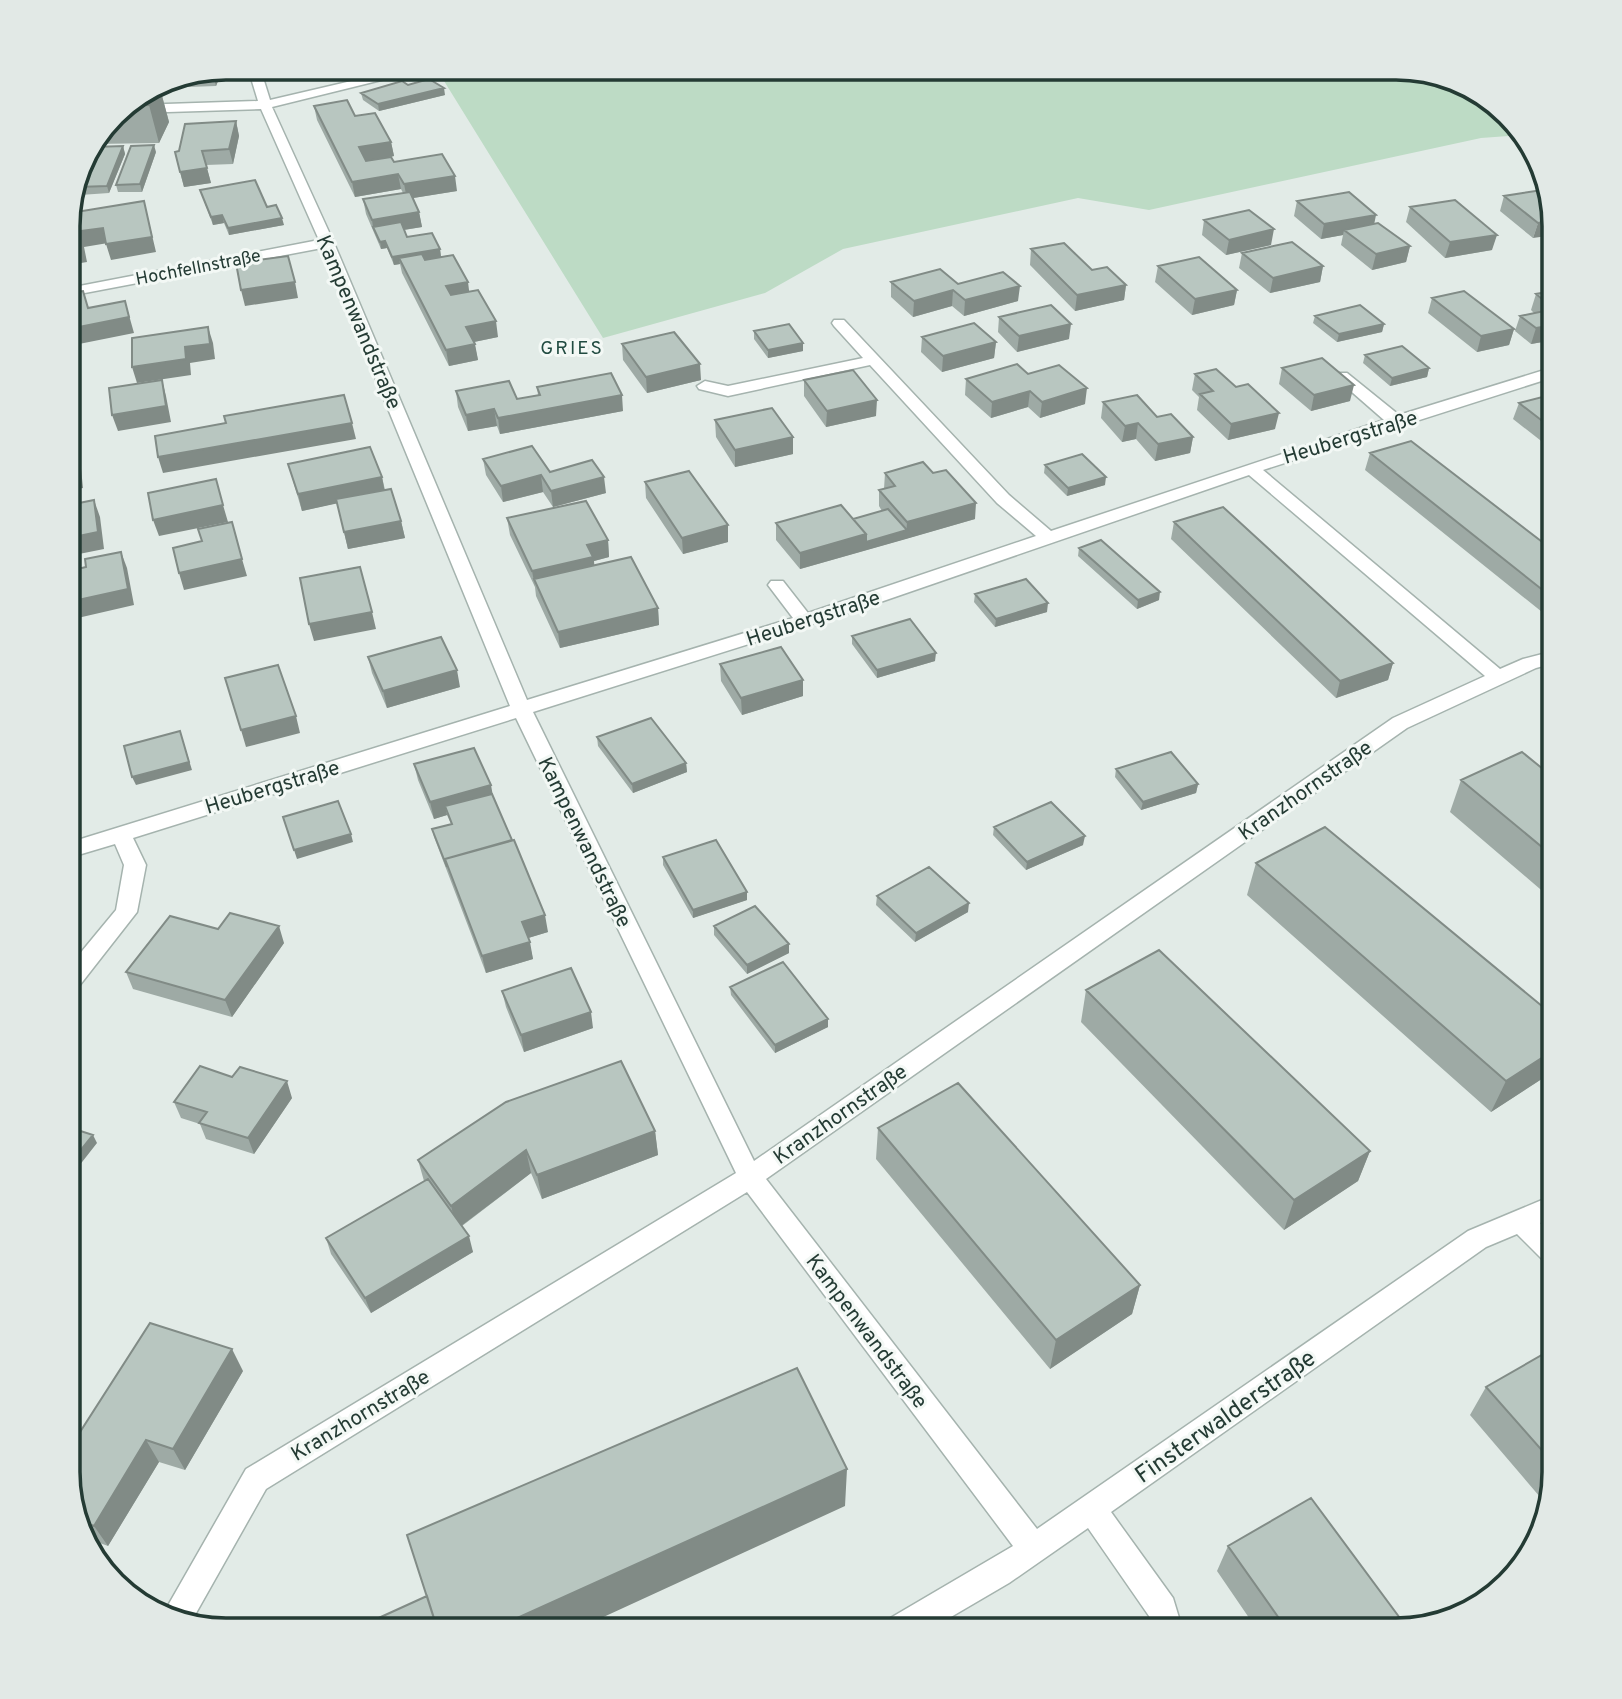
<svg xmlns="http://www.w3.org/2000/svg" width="1622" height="1699" viewBox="0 0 1622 1699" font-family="Overpass,sans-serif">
  <rect width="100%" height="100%" fill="#e2ebe7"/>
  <path fill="#bddbc5" d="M436,68L1405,69L1466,85L1515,122L1522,135L1481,138L1149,210L1078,198L843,249L765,293L603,338Z"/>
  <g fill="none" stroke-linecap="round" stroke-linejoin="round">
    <defs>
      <path id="minor" d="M248,68H260L270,100L407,68H430L272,107L334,243L527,700L793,618L768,585L771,581H783L808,613L1036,536L997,503L870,365L728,396L699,389L697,386L705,381L728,386L863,358L834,326L832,323L834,320H844L1009,495L1051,531L1384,420L1337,379L1334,376L1337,373H1347L1399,415L1554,367V377L1263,470L1500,669L1523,659L1554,651V663L1536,668L1407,728L766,1179L1037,1529L1468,1231L1554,1195V1218L1540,1223L1554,1237V1265L1545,1262L1517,1234L1486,1247L1111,1512L1173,1598L1183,1631H1153L1149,1616L1088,1528L1009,1583L927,1631H883L887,1620L1013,1546L747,1192L266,1489L191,1622L162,1616L246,1469L736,1173L516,718L133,838L146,865L137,912L76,990L68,993V968L116,910L124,865L115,844L68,858V843L510,706L322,248L69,296V288L319,240L261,109L136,113L130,109L136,105L258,101ZM1249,475L1485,676L1393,718L754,1161L533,712L863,608Z"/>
    </defs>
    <use href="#minor" stroke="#a5b3ae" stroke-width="3"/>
    <use href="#minor" fill="#fff" fill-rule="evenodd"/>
  </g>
  <path fill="#9eaaa5" d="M223,69L216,86L160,88L169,122L159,143L94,144L122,108L166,80Z
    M408,85L445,95L379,111L363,100L361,93Z
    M314,106L355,116L391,142L394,156L391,157L394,162L457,191L413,198L419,212L422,227L404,230L407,237L440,249L441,257L469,291L498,337L474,342L478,360L449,366L402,273L400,264L394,265L387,248L381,249L366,214L363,199L403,193L401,189L355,197L317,120Z
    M236,121L239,136L233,164L206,165L211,183L184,187L175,152L179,151Z
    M123,146L125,154L109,193L80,195L78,187Z
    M156,152L142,192H118L116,185Z
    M200,190L267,207L284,225L229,235L224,223L213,225Z
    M1548,194L1533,238L1500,211L1504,196Z
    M1297,201L1374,224L1410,246L1406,262L1372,270L1341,245L1343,235L1321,239L1294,216Z
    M1410,207L1492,250L1445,258L1406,222Z
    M1204,220L1271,245L1226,255L1202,235Z
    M1031,249L1126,285L1124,300L1075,311L1030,265Z
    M1242,253L1323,266L1320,282L1270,293L1239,268Z
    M1158,266L1237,290L1234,305L1192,315L1155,282Z
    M891,282L958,284L1018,301L964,316L952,306L913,317L891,297Z
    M1554,291V340L1531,344L1515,331L1520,316L1534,313L1531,310L1536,294Z
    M1432,298L1514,329L1509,345L1477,352L1428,313Z
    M1315,316L1384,324L1382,332L1337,342L1313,323Z
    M999,317L1069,339L1017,352L998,332Z
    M754,331L803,351L768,358L754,339Z
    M922,337L996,342L994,358L942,372L921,352Z
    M622,344L701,380L647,393L623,360Z
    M1365,355L1429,368L1427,377L1390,386L1363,363Z
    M1282,368L1350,401L1311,411L1279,384Z
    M1028,374L1085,404L1040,418L1028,407L991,418L965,395L966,379Z
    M1195,374L1275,429L1228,440L1197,410L1199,397L1192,390Z
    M804,380L876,416L826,427L804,396Z
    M537,387L623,411L500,434L497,426L468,431L458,407L456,391L517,399L538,395Z
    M1554,394V451L1513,419L1519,403Z
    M1103,402L1157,417L1193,437L1190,453L1155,461L1136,439L1122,442L1101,418Z
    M715,420L793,437V454L735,467L716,437Z
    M1370,453L1554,551V613L1547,616L1365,470Z
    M483,459L550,472L606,493L553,507L543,492L503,502L486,475Z
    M288,464L382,477L385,490L401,521L405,538L348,549L337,503L302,511Z
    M1045,465L1105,485L1067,496L1044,473Z
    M885,473L975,519L800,569L776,540V523L853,519L882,511L879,506V490L884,489Z
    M645,482L728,525V542L683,554L646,498Z
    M507,518L608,540L609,557L594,561V565L658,608L659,625L560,648L536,596L535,587L510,535Z
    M1174,522L1393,663L1388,680L1336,698L1171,539Z
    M1079,548L1159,600L1137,609L1078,556Z
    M975,594L1047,612L995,627L974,602Z
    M852,636L935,661L877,678L852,644Z
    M368,657L460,687L387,708L372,673Z
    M720,664L803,696L742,715L721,681Z
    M597,737L686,763L687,772L633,793L598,746Z
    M414,764L548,932L528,938L533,959L486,973L434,837L432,829L451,824L447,815L434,819L418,780Z
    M1116,769L1198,784L1196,793L1141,810L1115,777Z
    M1554,778V901L1450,812L1461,780Z
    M994,827L1083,845L1026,870L993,835Z
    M663,857L747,892V900L693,918L663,865Z
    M1256,863L1554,1016V1071L1491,1112L1247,895Z
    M877,896L968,912L915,942L876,905Z
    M714,926L789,953L747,974L714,935Z
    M218,929L284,943L232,1017L133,989L126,972Z
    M730,987L828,1019V1027L775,1053L731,995Z
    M1086,990L1370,1151L1358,1181L1284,1230L1081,1022Z
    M502,991L593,1028L524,1052L506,1007Z
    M292,1098L254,1154L206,1139L200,1124L181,1118L174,1102Z
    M878,1128L1140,1285L1132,1314L1050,1369L876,1159Z
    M655,1131L658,1155L542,1199L531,1173L462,1226L473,1252L371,1313L331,1254L326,1238L424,1181L418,1160Z
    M1554,1348V1472L1546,1504L1470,1415L1486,1387Z
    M243,1371L185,1470L159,1462L108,1546L83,1537L80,1533L68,1473L80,1432Z
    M1228,1546L1396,1631H1258L1217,1571Z"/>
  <path fill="#818b86" d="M306,68H362V69L308,77Z
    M223,69L216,86L214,79L218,70Z
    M159,85L169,122L159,143L149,105Z
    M444,88L445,95L379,111L378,104Z
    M236,121L239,136L233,164L229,149Z
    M391,142L394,156L361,162L359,147Z
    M154,145L156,152L142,192L140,184Z
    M123,146L125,154L109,193L107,186Z
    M207,168L211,183L184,187L180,172Z
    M398,174L401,189L355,197L352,182Z
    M455,176L457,191L407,199L404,184Z
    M144,201L156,252L111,260L106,244Z
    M419,212L422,227L377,234L373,227L372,220Z
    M222,215L224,223L213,225L211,217Z
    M1376,215L1373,230H1344L1343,235L1321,239L1324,224Z
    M282,218L284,225L229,235L228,228Z
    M1553,220L1554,235L1533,238L1538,223Z
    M103,228L108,243L84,247L87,262L69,265V249L80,231Z
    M1274,229L1271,245L1226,255L1229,240Z
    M1497,235L1492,250L1445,258L1450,242Z
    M385,241L387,248L381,249L380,242Z
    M1410,246L1406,262L1372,270L1376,254Z
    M440,249L441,257L402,263L399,258L400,264L394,265L392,257Z
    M1323,266L1320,282L1270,293L1273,278Z
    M295,282L298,298L245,306L241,290Z
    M468,282L470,298L449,302L446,286Z
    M1126,285L1124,300L1075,311L1077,295Z
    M1020,286L1018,301L964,316L965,300Z
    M953,290L952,306L913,317L914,301Z
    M1237,290L1234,305L1192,315L1195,299Z
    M125,301L134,333L69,346V329Z
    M496,321L498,337L469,343L466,327Z
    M1071,324L1069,339L1017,352L1019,336Z
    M1384,324L1382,332L1337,342L1339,334Z
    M1554,325V340L1531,344L1536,328Z
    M208,327L213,343L215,359L190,363L191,375L137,383L132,367L185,347Z
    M1514,329L1509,345L1477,352L1481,336Z
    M996,342L994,358L942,372L943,356Z
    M803,343V351L768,358V350Z
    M475,344L478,360L449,366L446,350Z
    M700,364L701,380L647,393L646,377Z
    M1429,368L1427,377L1390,386L1392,378Z
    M162,380L166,396L171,422L118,431L112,415Z
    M1354,385L1350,401L1311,411L1314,395Z
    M1087,388L1085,404L1040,418L1042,402Z
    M1030,391L1028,407L991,418L992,402Z
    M622,395L623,411L500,434L498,418Z
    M877,400L876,416L826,427L827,411Z
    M494,409L497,426L468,431L466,415Z
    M1279,413L1275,429L1228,440L1231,424Z
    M352,423L356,439L163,473L158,457Z
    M1138,423L1136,439L1122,442L1125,426Z
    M793,437V454L735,467V450Z
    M1193,437L1190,453L1155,461L1158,444Z
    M75,442L80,459L83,488L69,491V473Z
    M541,475L543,492L503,502L501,486Z
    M382,477L385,493L302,511L298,494Z
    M604,477L606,493L553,507L551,491Z
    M1106,477L1105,485L1067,496L1068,488Z
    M94,500L100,517L104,549L69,556V538Z
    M976,503L975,519L906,539L907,522Z
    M223,505L228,522L159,536L153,520Z
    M401,521L405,538L348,549L344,532Z
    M728,525V542L683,554L682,538Z
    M907,530L906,539L800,569V553L866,534Z
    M608,540L609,557L594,561L595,573L534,579L535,587L532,571L587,545Z
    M121,552L127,568L134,605L69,620V602Z
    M242,559L247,576L184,590L179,573Z
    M1160,592L1159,600L1137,609L1138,600Z
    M1554,599V613L1547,616Z
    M1048,603L1047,612L995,627L996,619Z
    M658,608L659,625L560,648L558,632Z
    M372,612L376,629L314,641L309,624Z
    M936,653L935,661L877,678V670Z
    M1393,663L1388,680L1336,698L1340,681Z
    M457,670L460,687L387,708L383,691Z
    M803,680V696L742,715L741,698Z
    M296,716L300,733L246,747L241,730Z
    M180,731L192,770L136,785L132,777Z
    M686,763L687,772L633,793L632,784Z
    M1198,784L1196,793L1141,810L1143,802Z
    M491,785L494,802L445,806L447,815L434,819L430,802Z
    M68,796L72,812L68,813Z
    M351,834L353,842L297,859L294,850Z
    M1085,836L1083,845L1026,870L1027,862Z
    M747,892V900L693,918V910Z
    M969,903L968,912L915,942L916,933Z
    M545,915L548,932L525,939L522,922Z
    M279,926L284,943L232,1017L225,1000Z
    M530,942L533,959L486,973L482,956Z
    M789,944V953L747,974V965Z
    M591,1012L593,1028L524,1052L521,1035Z
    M828,1019V1027L775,1053V1045Z
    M1554,1050V1071L1491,1112L1506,1081Z
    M287,1081L292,1098L254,1154L248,1138Z
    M655,1131L658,1155L542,1199L537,1175Z
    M93,1135L97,1143L68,1180V1166Z
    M526,1150L531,1173L457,1229L451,1206Z
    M1370,1151L1358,1181L1284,1230L1294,1200Z
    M469,1236L473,1252L371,1313L365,1298Z
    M1140,1285L1132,1314L1050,1369L1056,1340Z
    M232,1349L243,1371L185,1470L173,1449Z
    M146,1440L159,1462L108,1546L94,1526Z
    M847,1469L845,1506L573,1631H488Z"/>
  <path fill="#b8c6c0" stroke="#818b86" stroke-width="2" d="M218,70L214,79L166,80Z
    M429,79L444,88L378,104L361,93L402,81L408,85Z
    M159,85L149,105L125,106Z
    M347,100L355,116L375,113L391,142L359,147L366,161L391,157L394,162L442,154L455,176L404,184L398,174L352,182L314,106Z
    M236,121L229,149L202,151L207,168L180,172L175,152L179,151L185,124Z
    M154,145L140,184L116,185L131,146Z
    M123,146L107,186L78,187L94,147Z
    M255,180L267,207L276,205L282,218L228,228L222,215L211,217L200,190Z
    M1542,190L1548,194L1553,220L1538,223L1504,196Z
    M410,192L419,212L372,220L363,199Z
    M1349,192L1376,215L1324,224L1297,201Z
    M1455,200L1497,235L1450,242L1410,207Z
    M144,201L152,237L106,244L103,228L80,231L82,247L69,249V222L78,221L76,212Z
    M1249,210L1274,229L1229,240L1204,220Z
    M401,222L407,237L432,233L440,249L392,257L385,241L380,242L373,227Z
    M1378,223L1410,246L1376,254L1344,230Z
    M1292,242L1323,266L1273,278L1242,253Z
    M1064,243L1092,270L1107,267L1126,285L1077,295L1031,249Z
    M422,254L425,260L453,255L468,282L446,286L451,295L478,290L496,321L466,327L475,344L446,350L399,258Z
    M288,256L295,282L241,290L236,263Z
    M1199,257L1237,290L1195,299L1158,266Z
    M940,269L958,284L1003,272L1020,286L965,300L953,290L914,301L891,282Z
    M83,291L88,308L125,301L129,317L69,329V293Z
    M1464,291L1514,329L1481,336L1432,298Z
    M1554,291V309L1536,294Z
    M1051,305L1071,324L1019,336L999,317Z
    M1360,305L1384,324L1339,334L1315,316Z
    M1554,309V325L1536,328L1520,316Z
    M974,323L996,342L943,356L922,337Z
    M789,324L803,343L768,350L754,331Z
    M208,327L210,344L185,347L186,359L132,367V338Z
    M674,332L700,364L646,377L622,344Z
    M1402,346L1429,368L1392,378L1365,355Z
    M1322,358L1354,385L1314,395L1282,368Z
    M1017,364L1028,374L1059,365L1087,388L1042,402L1030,391L992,402L966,379Z
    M1216,369L1236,387L1248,384L1279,413L1231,424L1200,394L1213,391L1195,374Z
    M853,370L877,400L827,411L804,380Z
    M611,373L622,395L498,418L494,409L466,415L456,391L509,381L517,399L540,395L537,387Z
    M162,380L166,406L112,415L109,388Z
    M1554,394V430L1519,403Z
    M344,395L352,423L158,457L155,436L226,423L224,416Z
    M1137,395L1157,417L1171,414L1193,437L1158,444L1138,423L1125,426L1103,402Z
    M772,408L793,437L735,450L715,420Z
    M1411,441L1554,551V599L1370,453Z
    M75,442L77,472L69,473V443Z
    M532,446L550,472L592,460L604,477L551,491L541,475L501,486L483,459Z
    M370,447L382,477L298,494L288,464Z
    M1082,454L1106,477L1068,488L1045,465Z
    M923,462L933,473L946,470L976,503L907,522L879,490L895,486L885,473Z
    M689,471L728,525L682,538L645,482Z
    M216,479L223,505L153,520L148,493Z
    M391,489L401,521L344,532L336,499Z
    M94,500L98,532L69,538V505Z
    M586,501L608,540L587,545L593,557L532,571L507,518Z
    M841,505L866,534L800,553L776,523Z
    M1223,507L1393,663L1340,681L1174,522Z
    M888,509L907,530L866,542V534L853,519Z
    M232,522L242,559L179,573L173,548L202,541L198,529Z
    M1101,540L1160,592L1138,600L1079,548Z
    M121,552L128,589L69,602V571L86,567L85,559Z
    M631,557L658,608L558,632L534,579Z
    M360,567L372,612L309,624L300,578Z
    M1026,579L1048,603L996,619L975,594Z
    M910,619L936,653L877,670L852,636Z
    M441,637L457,670L383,691L368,657Z
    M781,647L803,680L741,698L720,664Z
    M278,665L296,716L241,730L225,678Z
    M651,718L686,763L632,784L597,737Z
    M180,731L189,762L132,777L124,746Z
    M474,748L491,785L430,802L414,764Z
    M1171,752L1198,784L1143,802L1116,769Z
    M1522,752L1554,778V857L1461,780Z
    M492,794L512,840L445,859L447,867L432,829L452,824L445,806Z
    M338,801L351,834L294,850L283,817Z
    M1051,802L1085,836L1027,862L994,827Z
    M1325,827L1554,1016V1050L1506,1081L1256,863Z
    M514,840L545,915L522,922L530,942L482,956L445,859Z
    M716,840L747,892L693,910L663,857Z
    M929,867L969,903L916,933L877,896Z
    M755,906L789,944L747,965L714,926Z
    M230,913L279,926L225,1000L126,972L170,916L218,929Z
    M1159,950L1370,1151L1294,1200L1086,990Z
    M783,962L828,1019L775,1045L730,987Z
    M571,968L591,1012L521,1035L502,991Z
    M621,1061L655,1131L537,1175L526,1150L451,1206L418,1160L506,1102Z
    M200,1066L232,1077L240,1067L287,1081L248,1138L199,1123L207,1112L174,1102Z
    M958,1083L1140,1285L1056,1340L878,1128Z
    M68,1127L93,1135L68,1166Z
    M428,1179L469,1236L365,1298L326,1238Z
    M150,1323L232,1349L173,1449L146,1440L94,1526L78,1520L68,1473V1428L80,1432Z
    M1554,1348V1464L1486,1387Z
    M797,1368L847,1469L488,1631H438L407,1535Z
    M1311,1498L1408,1629L1396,1631H1288L1228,1546Z
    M427,1596L438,1631H350Z"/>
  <g text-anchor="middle" stroke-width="6" stroke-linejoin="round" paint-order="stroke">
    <g font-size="18" fill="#243b34" stroke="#f3f8f5">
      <text transform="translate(198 267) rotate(-11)" y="6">Hochfellnstraße</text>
    </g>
    <g font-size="19" letter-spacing="2" fill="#214b41" stroke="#f3f8f5">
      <text x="572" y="354">GRIES</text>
    </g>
    <g font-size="21" fill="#243b34" stroke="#f3f8f5">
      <text transform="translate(359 322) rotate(67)" y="7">Kampenwandstraße</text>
      <text transform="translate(1350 437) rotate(-17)" y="7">Heubergstraße</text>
      <text transform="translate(813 618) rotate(-18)" y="7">Heubergstraße</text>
      <text transform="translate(272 787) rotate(-17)" y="7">Heubergstraße</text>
      <text transform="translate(1305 790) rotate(-35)" y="7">Kranzhornstraße</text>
      <text transform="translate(585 842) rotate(64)" y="7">Kampenwandstraße</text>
      <text transform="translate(840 1114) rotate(-35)" y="7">Kranzhornstraße</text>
      <text transform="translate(867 1331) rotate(53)" y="7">Kampenwandstraße</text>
      <text transform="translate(360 1415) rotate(-31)" y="7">Kranzhornstraße</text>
    </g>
    <g font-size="24" fill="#243b34" stroke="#f3f8f5">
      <text transform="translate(1225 1416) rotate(-35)" y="8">Finsterwalderstraße</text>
    </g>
  </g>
  <path d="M0 0H1622V1699H0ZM226 80H1396A146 146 0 0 1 1542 226V1472A146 146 0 0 1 1396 1618H226A146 146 0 0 1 80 1472V226A146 146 0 0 1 226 80Z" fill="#e2e9e6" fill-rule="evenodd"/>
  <path fill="none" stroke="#243b34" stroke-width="3.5" d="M226 80H1396A146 146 0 0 1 1542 226V1472A146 146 0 0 1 1396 1618H226A146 146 0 0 1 80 1472V226A146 146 0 0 1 226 80Z"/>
</svg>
